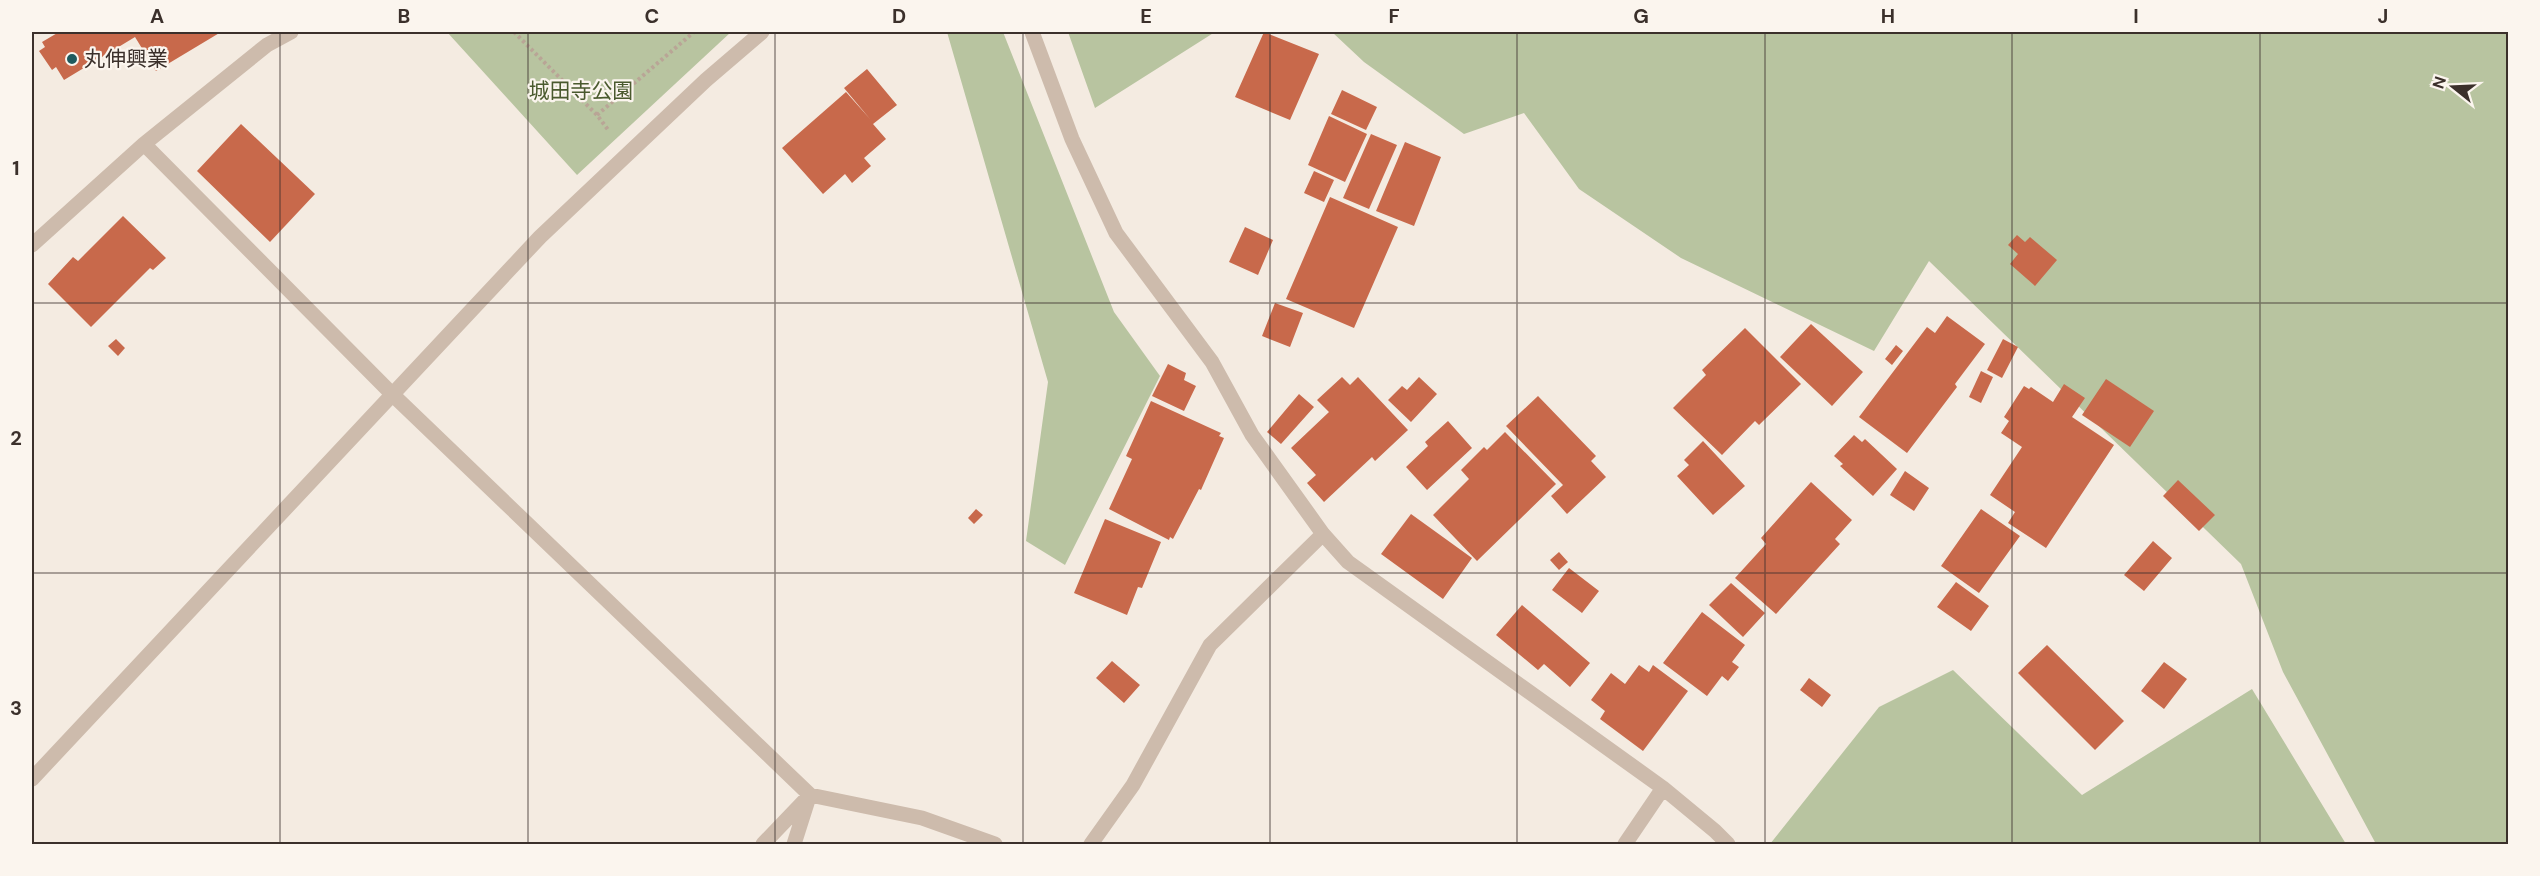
<svg xmlns="http://www.w3.org/2000/svg" width="2540" height="876" viewBox="0 0 2540 876" font-family="'DM Sans','Noto Sans JP',sans-serif">
  <rect width="100%" height="100%" fill="#f4ebe1"/>
  <path fill="#b8c4a0" d="M447,32H731L577,175Z
    M947,32H1003L1114,312L1160,376L1065,565L1026,541L1048,382Z
    M1068,32H1215L1095,108Z
    M1332,32H2508V844H2376L2283,672L2241,564L1929,261L1874,351L1681,258L1579,189L1524,113L1464,134L1364,62Z
    M1953,670L2082,795L2252,689L2346,844H1770L1879,707Z"/>
  <path fill="#c8694b" d="M59,32H221L156,71L135,37L64,80L56,67L52,70L39,51L45,47L42,42Z
    M1264,32L1319,54L1290,120L1235,97Z
    M867,69L897,105L873,124L886,139L864,158L871,166L852,183L845,174L823,194L782,148L846,92L870,119L844,88Z
    M1342,90L1377,107L1366,130L1331,114Z
    M1329,116L1367,134L1345,182L1308,165Z
    M241,124L315,194L270,242L197,171Z
    M1371,134L1397,145L1369,209L1343,198Z
    M1405,142L1441,157L1414,226L1376,211Z
    M1314,171L1334,180L1324,202L1304,193Z
    M1330,197L1398,227L1354,328L1286,299Z
    M123,216L166,258L153,270L150,268L91,327L48,284L73,257L78,261Z
    M1245,227L1273,240L1258,275L1229,262Z
    M2017,235L2025,242L2030,237L2057,260L2035,286L2010,264L2018,254L2008,245Z
    M1275,303L1303,313L1290,347L1262,336Z
    M1947,316L1985,344L1955,384L1957,387L1907,453L1859,417L1927,327L1935,333Z
    M1811,324L1863,372L1832,406L1780,357Z
    M1745,328L1801,384L1759,425L1755,421L1722,455L1673,408L1706,375L1702,370Z
    M116,339L125,348L118,356L108,346Z
    M2003,339L2018,347L2002,378L1987,370Z
    M1896,345L1903,351L1892,365L1885,359Z
    M1168,364L1186,373L1184,380L1196,386L1184,411L1152,396Z
    M1981,371L1993,377L1981,403L1969,397Z
    M1342,377L1350,385L1358,377L1408,430L1375,461L1372,457L1324,502L1307,483L1316,475L1291,448L1329,412L1317,400Z
    M1419,377L1437,394L1411,422L1388,400L1402,386L1407,390Z
    M2106,379L2154,411L2130,447L2082,415Z
    M2064,384L2085,398L2072,417L2114,445L2046,548L2008,523L2015,512L1990,495L2022,447L2001,433L2009,421L2004,417L2024,386L2029,389L2031,387L2053,402Z
    M1299,394L1314,407L1281,444L1267,432Z
    M1538,396L1596,456L1591,461L1606,477L1567,514L1551,496L1563,485L1506,426Z
    M1151,401L1221,433L1219,436L1224,438L1201,490L1199,489L1173,539L1170,537L1169,540L1109,509L1132,459L1126,456Z
    M1448,421L1472,448L1427,490L1406,467L1428,446L1425,442Z
    M1505,432L1556,484L1477,561L1433,515L1469,479L1461,470L1484,447L1487,450Z
    M1854,435L1862,442L1865,439L1897,469L1873,496L1840,466L1843,464L1834,456Z
    M1703,441L1745,486L1713,515L1677,476L1689,465L1684,460Z
    M1905,471L1929,488L1914,511L1890,495Z
    M2178,480L2215,515L2199,531L2163,496Z
    M1811,482L1852,520L1835,539L1840,544L1776,614L1735,578L1766,544L1761,538Z
    M976,509L983,515L974,524L968,518Z
    M1981,509L2020,536L1979,593L1941,566Z
    M1411,514L1472,558L1443,599L1381,554Z
    M1105,519L1161,542L1142,588L1138,587L1127,615L1074,593Z
    M2153,541L2172,558L2144,591L2124,575Z
    M1559,552L1568,562L1559,570L1550,560Z
    M1569,568L1599,591L1582,613L1552,590Z
    M1956,582L1989,606L1971,631L1937,607Z
    M1731,583L1765,613L1743,637L1709,605Z
    M1522,605L1590,663L1570,687L1544,664L1538,670L1496,635Z
    M1702,612L1745,645L1732,662L1739,667L1728,681L1722,676L1707,696L1663,663Z
    M2047,645L2124,721L2095,750L2018,673Z
    M1112,661L1140,685L1124,703L1096,678Z
    M2164,662L2187,679L2164,709L2141,691Z
    M1639,665L1649,672L1653,665L1688,691L1643,751L1600,719L1605,711L1591,700L1611,673L1625,684Z
    M1809,678L1831,695L1822,707L1800,690Z"/>
  <g fill="none" stroke-linecap="round" stroke-linejoin="round">
    <path stroke="#b9a596" stroke-width="4" stroke-dasharray="3 3" stroke-linecap="butt" d="M514,32L597,115L609,131
      M597,115L694,32"/>
    <path stroke="#cdbbac" stroke-width="15" d="M1032,32L1072,139L1116,233L1212,362L1252,435L1323,534L1348,562L1663,788L1715,831L1728,844
      M144,144L393,395L810,795L922,818L995,844
      M32,245L144,144L267,45L291,32
      M32,779L540,237L706,80L762,32
      M763,844L810,795
      M794,844L808,800
      M1091,844L1133,785L1210,645L1323,534
      M1625,844L1663,788"/>
  </g>
  <path fill="none" stroke="#3b302b" stroke-width="1.5" stroke-opacity="0.55" d="M280,32V844M528,32V844M775,32V844M1023,32V844M1270,32V844M1517,32V844M1765,32V844M2012,32V844M2260,32V844M32,303H2508M32,573H2508"/>
  <circle fill="#1f5a5e" stroke="#fbf5ee" stroke-width="2" cx="72" cy="59" r="6"/>
  <g text-anchor="middle" stroke-width="4.5" stroke-linejoin="round" paint-order="stroke">
    <g font-size="21" fill="#3b302b" stroke="#fbf5ee" text-anchor="start">
      <text x="84" y="66">丸伸興業</text>
    </g>
    <g font-size="21" fill="#4a5a2e" stroke="#fbf5ee">
      <text x="581" y="98">城田寺公園</text>
    </g>
  </g>
  <rect width="2540" height="876" fill="none" stroke="#fbf5ee" stroke-width="66"/>
  <g transform="translate(2453 87) rotate(288)" stroke="#fbf5ee" stroke-width="4.5" paint-order="stroke">
  <path d="M0-4.5L10 22L0 15L-10 22Z" fill="#3b302b"/>
  <text y="-9" font-size="16" font-weight="bold" text-anchor="middle" fill="#3b302b">N</text>
  </g>
  <rect x="33" y="33" width="2474" height="810" fill="none" stroke="#3b302b" stroke-width="2"/>
  <g font-size="20" text-anchor="middle" font-weight="bold" fill="#3b302b">
    <text x="157" y="23">A</text>
    <text x="404" y="23">B</text>
    <text x="652" y="23">C</text>
    <text x="899" y="23">D</text>
    <text x="1146" y="23">E</text>
    <text x="1394" y="23">F</text>
    <text x="1641" y="23">G</text>
    <text x="1888" y="23">H</text>
    <text x="2136" y="23">I</text>
    <text x="2383" y="23">J</text>
    <text x="16" y="175">1</text>
    <text x="16" y="445">2</text>
    <text x="16" y="715">3</text>
  </g>
</svg>
